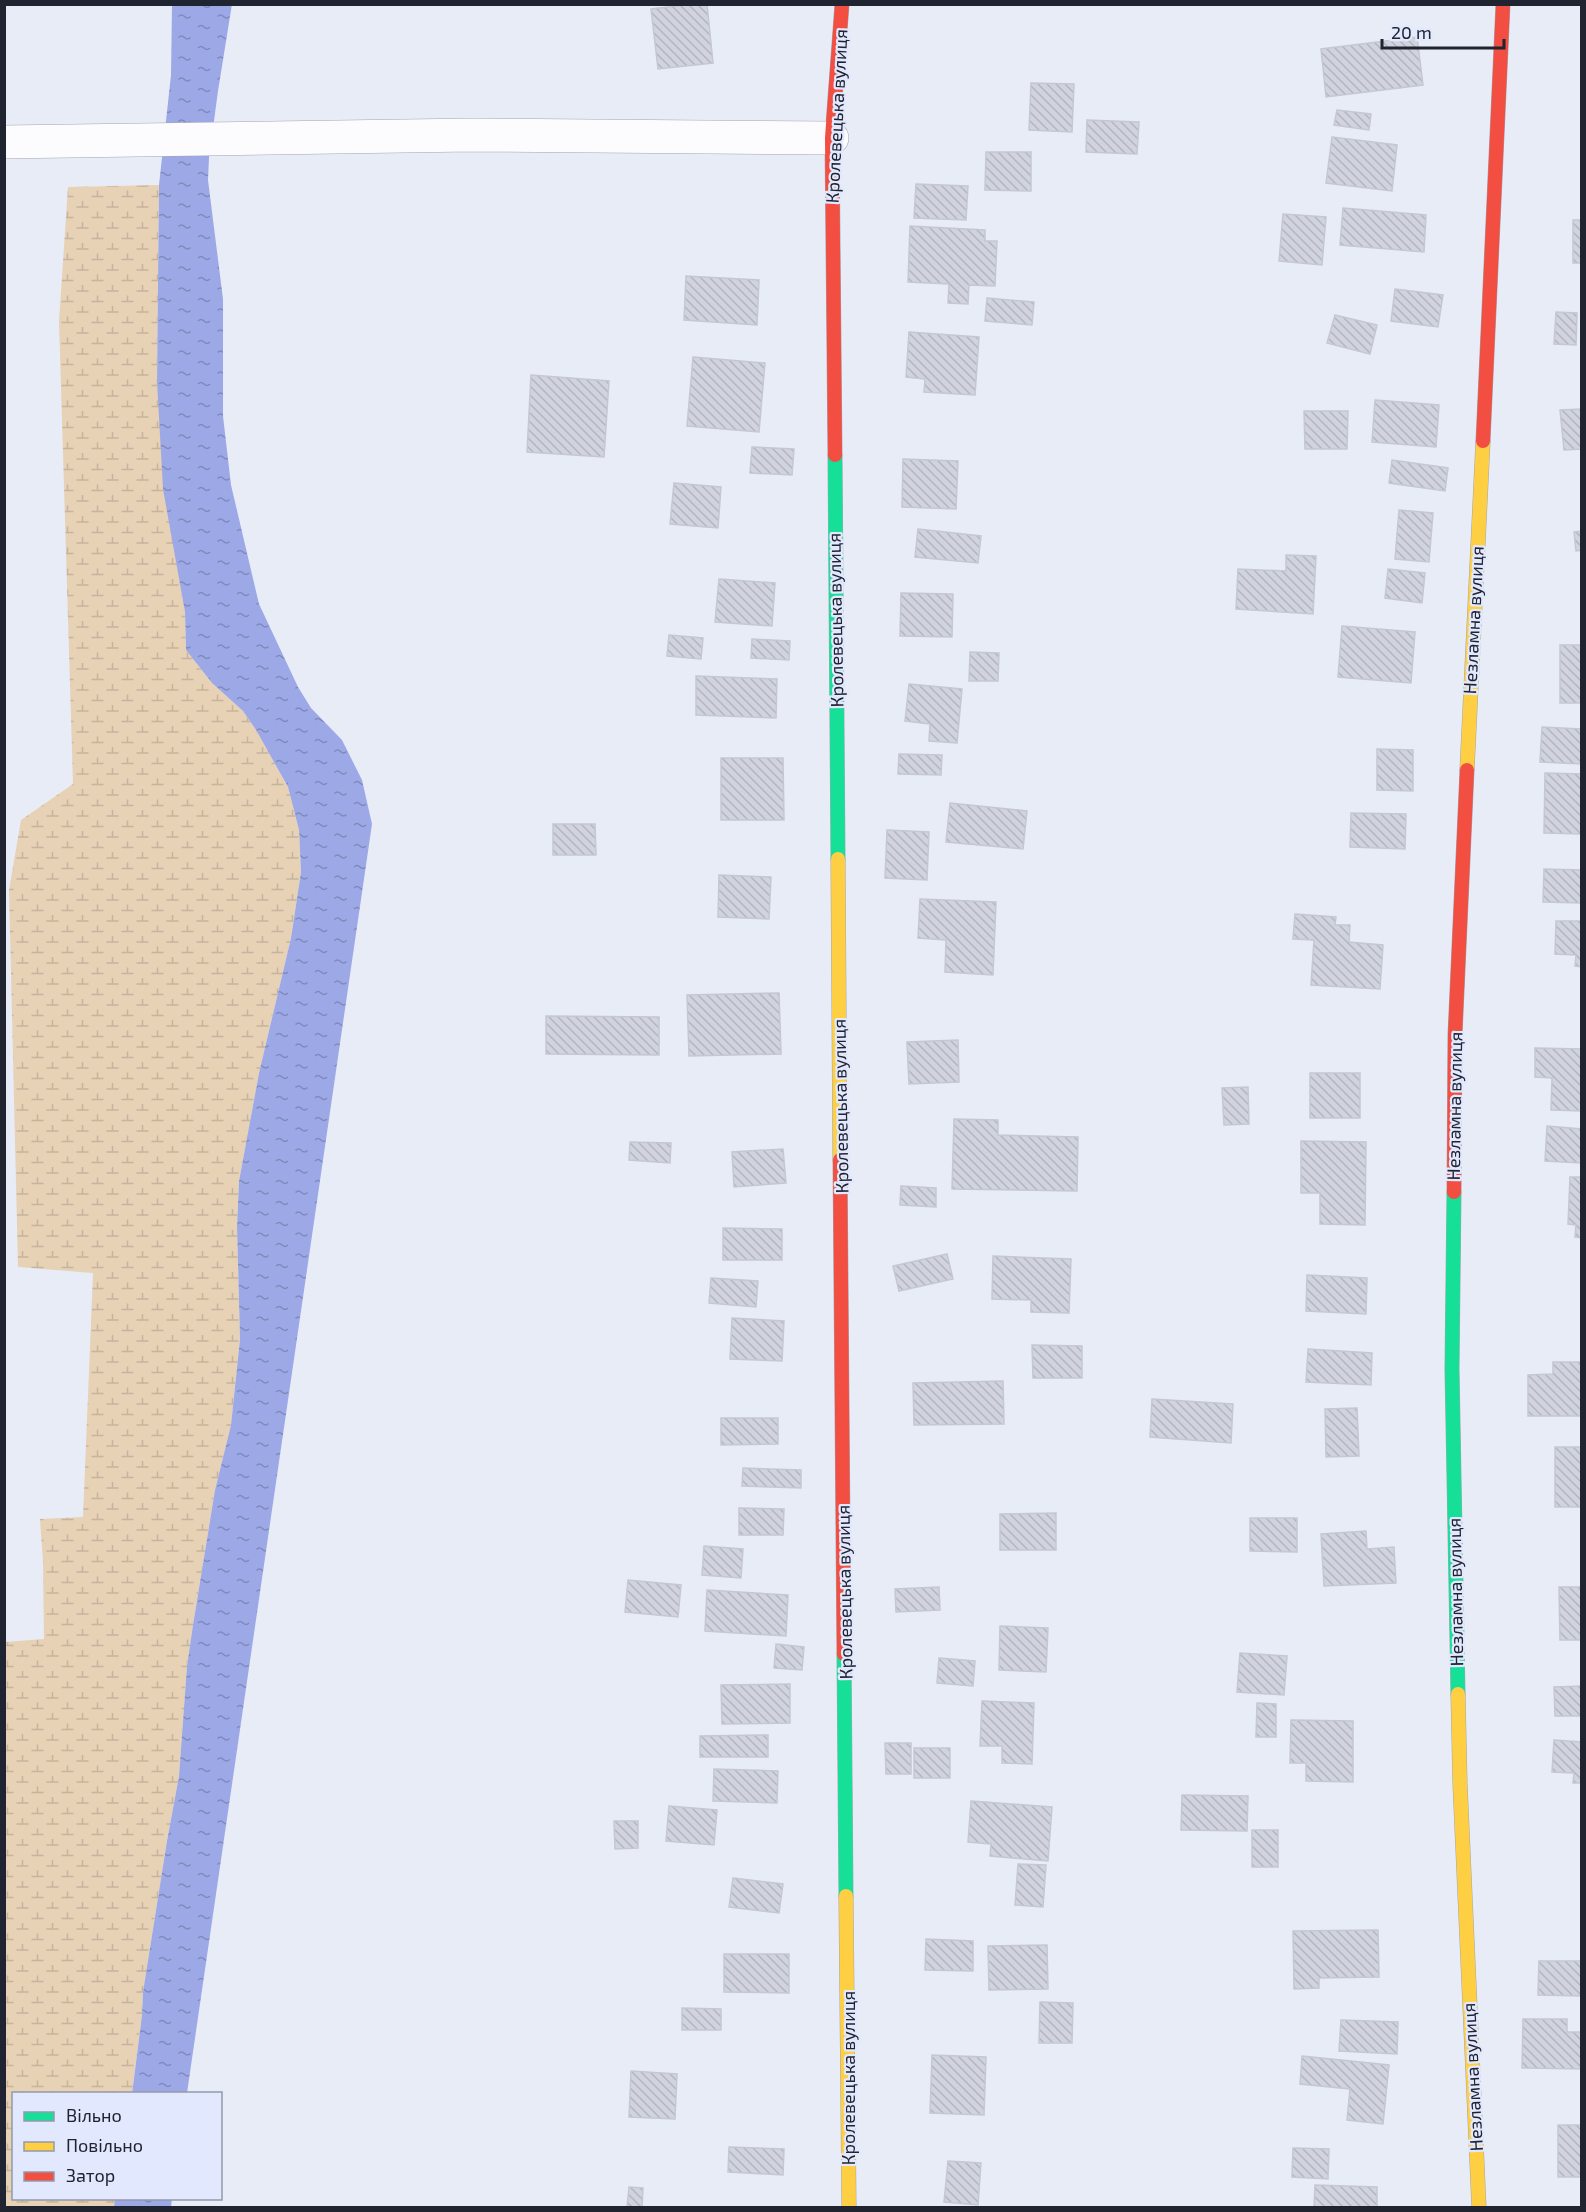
<svg xmlns="http://www.w3.org/2000/svg" width="1586" height="2212" viewBox="0 0 1586 2212" font-family="'Exo 2',sans-serif">
  <defs>
    <pattern id="wetland-marsh" width="20" height="14" patternUnits="userSpaceOnUse" patternTransform="scale(1.5)"><rect width="20" height="14" fill="#e7d2b6"/><path d="M1 5h8M5 5V1M11 12h8M15 12V8" fill="none" stroke="#c6b49d"/></pattern>
    <pattern id="water-ripples" width="26" height="14" patternUnits="userSpaceOnUse" patternTransform="scale(1.5)"><rect width="26" height="14" fill="#9ca9e6"/><path d="M2 4q2-2 4 0t4 0M15 11q2-2 4 0t4 0" fill="none" stroke="#7f89bb"/></pattern>
    <pattern id="building-back-hatch" width="6" height="6" patternUnits="userSpaceOnUse" patternTransform="scale(1.5)"><rect width="6" height="6" fill="#d1d4df"/><path d="M-1 5l2 2M0 0l6 6M5-1l2 2" fill="none" stroke="#b3b6c0"/></pattern>
  </defs>
  <rect width="100%" height="100%" fill="#e8ecf7"/>
  <path fill="url(#wetland-marsh)" d="M159,185L157,382L178,570L185,612L186,650L212,683L243,711L256,730L288,787L299,830L301,872L291,938L259,1073L239,1181L237,1227L240,1339L231,1425L215,1490L193,1625L187,1666L179,1776L167,1841L143,1992L142,2015L132,2093L14,2094V2198L115,2199L114,2207L5,2208V1642L44,1639L43,1562L40,1519L83,1517L93,1273L18,1267L9,890L21,820L73,784L59,321L68,187Z"/>
  <path fill="url(#water-ripples)" d="M232,4L218,91L209,158L208,180L223,299V416L231,485L259,604L298,687L311,708L342,740L362,780L372,824L187,2093L132,2094L142,2015L143,1992L167,1841L179,1776L187,1666L193,1625L215,1490L231,1425L240,1339L237,1227L239,1181L259,1073L291,938L301,872L299,830L288,787L256,730L243,711L212,683L186,650L185,612L163,489L157,382L159,185L171,75L172,5Z
    M115,2199V2198L172,2199L171,2207H114Z"/>
  <path fill="url(#building-back-hatch)" stroke="#c4c8d3" stroke-width="1.5" d="M694,4H707L713,63L658,69L651,9Z
    M1417,37L1423,85L1326,97L1321,49Z
    M1031,83L1074,84L1072,132L1029,130Z
    M1337,110L1371,114L1369,130L1334,125Z
    M1087,120L1139,122L1137,154L1086,152Z
    M1332,137L1397,145L1392,191L1326,183Z
    M986,152H1031V191L985,190Z
    M916,184L968,186L966,220L914,218Z
    M1343,208L1426,215L1424,252L1340,245Z
    M1283,214L1326,217L1322,265L1279,261Z
    M1573,220H1582V263H1573Z
    M910,226L985,230V241H997L995,286L969,285L968,304L948,303L949,284L908,282Z
    M686,276L759,280L757,325L684,320Z
    M1395,289L1443,295L1438,327L1391,321Z
    M987,298L1034,302L1032,325L985,321Z
    M1556,312L1577,313L1576,345L1554,344Z
    M1335,315L1377,325L1370,354L1327,343Z
    M909,332L979,337L975,395L924,392L925,379L906,377Z
    M693,357L765,363L759,432L687,426Z
    M531,375L609,381L604,457L527,452Z
    M1375,400L1439,405L1436,447L1372,442Z
    M1582,409V449L1564,450L1560,410Z
    M1304,411H1348L1347,449H1305Z
    M752,447L794,449L792,475L750,473Z
    M903,459L958,461L956,509L902,507Z
    M1392,460L1448,468L1445,491L1389,483Z
    M674,483L721,487L718,528L670,524Z
    M1399,510L1433,513L1429,562L1395,559Z
    M918,529L981,536L978,563L915,557Z
    M1582,531V550L1576,551L1574,532Z
    M1286,555L1316,556L1313,614L1236,609L1238,569L1286,571Z
    M1388,569L1425,573L1422,603L1385,598Z
    M719,579L775,583L772,626L715,622Z
    M901,593L953,594L952,637L900,636Z
    M1342,626L1415,632L1411,683L1338,677Z
    M669,635L703,638L701,659L667,656Z
    M752,639L790,641L789,660L751,658Z
    M1560,645H1582V703H1560Z
    M970,652L999,653L998,681H969Z
    M696,676L777,679L776,718L696,715Z
    M909,684L962,689L957,743L929,741L930,724L905,721Z
    M1582,721V764L1540,762L1542,727L1581,729Z
    M1377,749L1413,750V791L1377,790Z
    M899,754L942,755L941,775L898,774Z
    M721,758H783L784,820H721Z
    M1545,773L1582,774V834L1544,833Z
    M950,803L1027,811L1023,849L946,842Z
    M1351,813L1406,814L1405,849L1350,847Z
    M553,824H595L596,855H553Z
    M887,830L929,832L927,880L885,878Z
    M1544,869L1582,870V903L1543,902Z
    M719,875L771,877L769,919L718,917Z
    M920,899L996,902L993,975L945,972L946,940L918,938Z
    M1295,914L1336,917L1335,925H1350L1349,942L1383,945L1380,989L1311,985L1314,940L1293,939Z
    M1556,921H1582V967L1575,966L1576,955L1555,954Z
    M779,993L781,1054L689,1056L687,995Z
    M546,1016L659,1017V1055L546,1054Z
    M958,1040L959,1082L909,1084L907,1042Z
    M1535,1048L1582,1049V1111L1551,1110L1552,1078L1535,1077Z
    M1310,1073H1360V1118H1310Z
    M1248,1087L1249,1124L1224,1125L1222,1088Z
    M954,1119L998,1120V1135L1078,1137L1077,1191L952,1189Z
    M1547,1126L1582,1129L1581,1163L1545,1161Z
    M1301,1141L1366,1142L1365,1225L1320,1224V1193H1301Z
    M630,1142L671,1143L670,1163L629,1160Z
    M783,1149L786,1183L734,1187L732,1152Z
    M1570,1177H1582V1238L1575,1237L1576,1225L1568,1224Z
    M901,1186L936,1188V1207L900,1205Z
    M723,1228L782,1229V1260H723Z
    M947,1254L953,1279L899,1291L893,1266Z
    M993,1256L1071,1259L1069,1313L1031,1312V1300L992,1299Z
    M1307,1275L1367,1278L1366,1314L1306,1311Z
    M711,1278L758,1281L756,1307L709,1303Z
    M732,1318L784,1321L782,1361L730,1359Z
    M1032,1345L1082,1346V1378H1033Z
    M1308,1349L1372,1353L1371,1385L1306,1382Z
    M1553,1362H1582V1416H1528V1375L1553,1374Z
    M1003,1381L1004,1424L914,1425L913,1383Z
    M1152,1399L1233,1404L1231,1443L1150,1437Z
    M1357,1408L1359,1456L1326,1457L1325,1409Z
    M721,1418H778V1444L721,1445Z
    M1555,1447H1582V1507H1555Z
    M743,1468L801,1470V1488L742,1486Z
    M739,1508L784,1509L783,1535H739Z
    M1056,1513V1550H1000V1514Z
    M1250,1518H1297V1552L1250,1551Z
    M1366,1531L1367,1549L1394,1547L1396,1583L1324,1586L1321,1534Z
    M704,1546L743,1549L741,1578L702,1575Z
    M628,1580L681,1585L678,1617L625,1612Z
    M939,1587L940,1610L896,1612L895,1589Z
    M1559,1587H1582V1640H1560Z
    M707,1590L788,1595L786,1636L705,1631Z
    M1000,1626L1048,1628L1046,1672L999,1670Z
    M776,1644L804,1647L802,1670L774,1668Z
    M1240,1653L1287,1656L1284,1695L1237,1692Z
    M939,1658L975,1661L973,1686L937,1683Z
    M790,1684V1723L722,1724L721,1685Z
    M1582,1686V1716H1555L1554,1687Z
    M982,1701L1034,1703L1032,1764L1002,1763V1746H980Z
    M1257,1703L1276,1704V1737H1256Z
    M1291,1720L1353,1721V1782L1306,1781V1763H1290Z
    M768,1735V1757H700V1736Z
    M1554,1740L1582,1742V1783H1573L1574,1773L1552,1772Z
    M885,1743H911V1774H886Z
    M914,1748H950V1778H914Z
    M714,1769L778,1771L777,1803L713,1801Z
    M1182,1795L1248,1796L1247,1831L1181,1830Z
    M971,1801L1052,1807L1048,1861L990,1856L991,1844L968,1842Z
    M669,1806L717,1810L714,1845L666,1841Z
    M614,1821H638V1848L615,1849Z
    M1252,1830H1278V1867H1252Z
    M1018,1864L1046,1865L1043,1907L1015,1905Z
    M733,1878L783,1884L779,1913L729,1907Z
    M1378,1930L1379,1977L1319,1978V1988L1294,1989L1293,1931Z
    M926,1939L973,1941V1971L925,1970Z
    M1047,1945L1048,1989L989,1990L988,1946Z
    M724,1954H789V1993L724,1992Z
    M1539,1961H1582V1996L1538,1995Z
    M1040,2002L1073,2003L1072,2043H1039Z
    M682,2008L721,2009V2030H682Z
    M1523,2019H1567V2032H1582V2069L1522,2068Z
    M1341,2020L1398,2022L1397,2054L1339,2051Z
    M932,2055L986,2057L984,2115L930,2113Z
    M1302,2056L1389,2065L1383,2124L1347,2120L1350,2089L1300,2084Z
    M631,2071L677,2074L675,2119L629,2117Z
    M1558,2125H1582V2177H1558Z
    M729,2147L784,2149L783,2175L728,2172Z
    M1293,2148L1329,2149L1328,2179L1292,2177Z
    M948,2161L981,2163L978,2205L944,2202Z
    M1315,2185L1377,2187V2208H1314Z
    M629,2187L643,2188L642,2208H627Z"/>
  <g fill="none" stroke-linecap="round" stroke-linejoin="round">
    <defs>
      <path id="street" d="M4,142L471,135L832,138"/>
      <path id="fast" d="M835,455L838,859
        M1454,1192L1452,1369L1458,1694
        M844,1654L846,1896"/>
      <path id="slow" d="M1467,770L1483,441
        M838,859L840,1160
        M1458,1694L1460,1784L1479,2208
        M846,1896L849,2208"/>
      <path id="jam" d="M1483,441L1503,4
        M835,455L832,138L842,4
        M840,1160L844,1654
        M1454,1192L1455,1035L1467,770"/>
    </defs>
    <use href="#street" stroke="#a3a6b1" stroke-width="34"/>
    <use href="#fast" stroke="#a3a6b1" stroke-width="15"/>
    <use href="#slow" stroke="#a3a6b1" stroke-width="15"/>
    <use href="#jam" stroke="#a3a6b1" stroke-width="15"/>
    <use href="#street" stroke="#fcfcfe" stroke-width="33"/>
    <use href="#fast" stroke="#16e098" stroke-width="14"/>
    <use href="#slow" stroke="#ffcf43" stroke-width="14"/>
    <use href="#jam" stroke="#f24e42" stroke-width="14"/>
  </g>
  <g text-anchor="middle" stroke-width="4.5" stroke-linejoin="round" paint-order="stroke">
    <g font-size="18" fill="#202330" stroke="#e2e8fd">
      <text transform="translate(837 116) rotate(-87)" y="6">Кролевецька вулиця</text>
      <text transform="translate(836 620) rotate(-91)" y="6">Кролевецька вулиця</text>
      <text transform="translate(1474 620) rotate(-87)" y="6">Незламна вулиця</text>
      <text transform="translate(841 1106) rotate(-91)" y="6">Кролевецька вулиця</text>
      <text transform="translate(1455 1106) rotate(-89)" y="6">Незламна вулиця</text>
      <text transform="translate(845 1592) rotate(-91)" y="6">Кролевецька вулиця</text>
      <text transform="translate(1456 1592) rotate(-91)" y="6">Незламна вулиця</text>
      <text transform="translate(1473 2077) rotate(-93)" y="6">Незламна вулиця</text>
      <text transform="translate(849 2078) rotate(-90)" y="6">Кролевецька вулиця</text>
    </g>
  </g>
  <rect width="1586" height="2212" fill="none" stroke="#202330" stroke-width="12"/>
  <rect x="12" y="2092" width="210" height="108" fill="#e2e8fd" stroke="#9499ab" stroke-width="1.5"/>
  <rect x="24" y="2112" width="30" height="9" fill="#16e098" stroke="#9499ab" stroke-width="1.5"/>
  <text x="66" y="2122" font-size="18" fill="#202330">Вільно</text>
  <rect x="24" y="2142" width="30" height="9" fill="#ffcf43" stroke="#9499ab" stroke-width="1.5"/>
  <text x="66" y="2152" font-size="18" fill="#202330">Повільно</text>
  <rect x="24" y="2172" width="30" height="9" fill="#f24e42" stroke="#9499ab" stroke-width="1.5"/>
  <text x="66" y="2182" font-size="18" fill="#202330">Затор</text>
  <path d="M1382 39v9h122v-9" fill="none" stroke="#202330" stroke-width="3"/>
  <text x="1391" y="39" font-size="18" fill="#202330" stroke="#e2e8fd" stroke-width="4.5" paint-order="stroke">20 m</text>
</svg>
